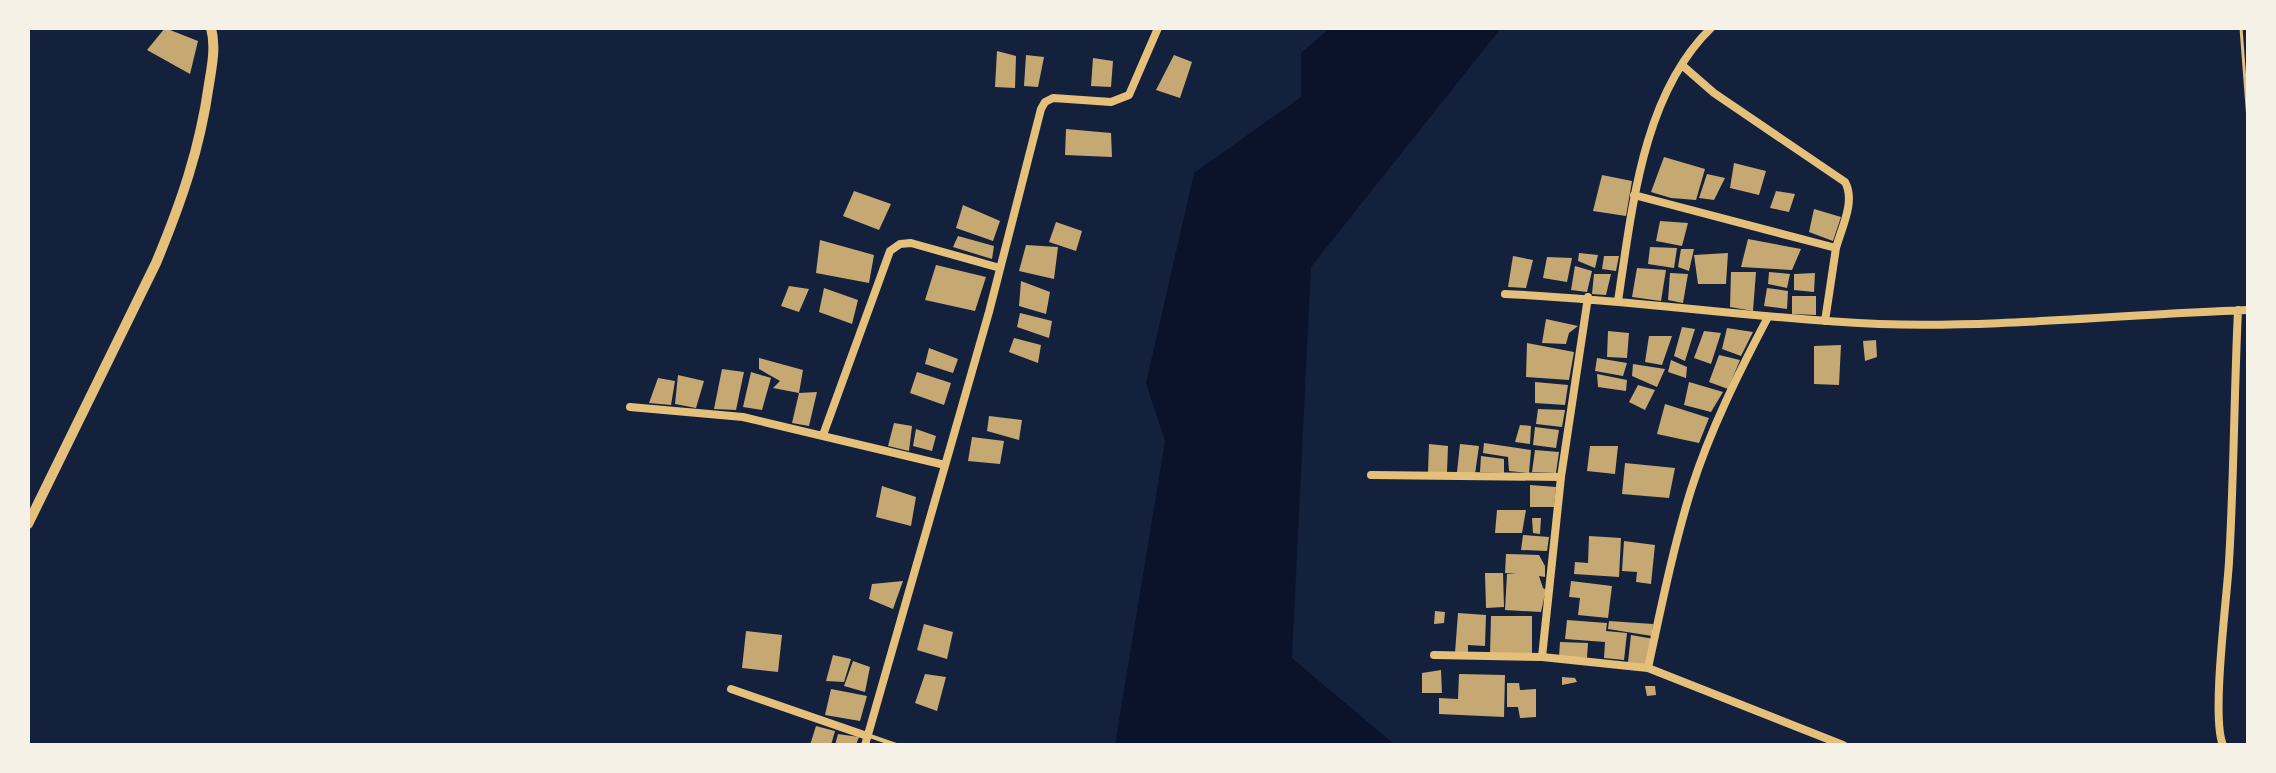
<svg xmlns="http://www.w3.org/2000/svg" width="2276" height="773" viewBox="0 0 2276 773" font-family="'Exo 2',sans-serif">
  <rect width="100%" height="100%" fill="#14213d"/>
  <path fill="#0b132b" d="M1330,28H1501L1311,267L1292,658L1395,745H1115L1165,441L1146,383L1194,173L1301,97V53Z"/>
  <path fill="#c6a872" d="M165,28L198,41L190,74L147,50Z
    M997,51L1016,56L1015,88L995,87Z
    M1026,55L1044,57L1038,87L1024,86Z
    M1174,55L1192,62L1180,98L1156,90Z
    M1093,58L1113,61L1111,87L1091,86Z
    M1066,129L1111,133L1112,157L1065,155Z
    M1664,157L1705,169L1696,200L1671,198L1651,192Z
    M1734,163L1766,171L1759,195L1730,188Z
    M1707,174L1725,178L1714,200L1699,198Z
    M1602,175L1632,181L1626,216L1593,211Z
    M854,191L891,204L879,230L843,216Z
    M1776,191L1795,194L1789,212L1770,208Z
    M963,205L1000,221L993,241L956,228Z
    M1814,209L1841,217L1833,241L1809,232Z
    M1660,221L1688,223L1682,246L1656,241Z
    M1056,222L1082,231L1076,251L1049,242Z
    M958,236L994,246L992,259L953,247Z
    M1748,239L1801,249L1792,270L1741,267Z
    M820,240L874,255L869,283L816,273Z
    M1026,245L1058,247L1054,279L1019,271Z
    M1650,247L1677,248L1674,268L1648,264Z
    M1681,249H1694L1689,271L1678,267Z
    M1579,253L1598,255L1595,268L1578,261Z
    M1728,253L1726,284H1698L1694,255Z
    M1513,256L1533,260L1526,288L1508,287Z
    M1604,256H1619L1616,271L1602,269Z
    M1547,257L1572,258L1567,282L1543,278Z
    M936,265L986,277L975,311L925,300Z
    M1575,266L1592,271L1587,292L1571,290Z
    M1637,268L1666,270L1661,301L1632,297Z
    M1731,272H1756L1753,311L1730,307Z
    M1769,272L1790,274L1787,288L1768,284Z
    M1670,273L1688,274L1683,303L1668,300Z
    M1815,273L1814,292L1794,290V274Z
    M1594,274H1611L1606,295L1592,294Z
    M1021,281L1050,292L1046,314L1019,306Z
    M789,286L809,289L799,312L781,306Z
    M824,288L858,300L852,324L819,312Z
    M1767,288L1788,291L1787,309L1764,306Z
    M1792,296H1816V315L1792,314Z
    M1020,313L1052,321L1049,338L1017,327Z
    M1546,319L1578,326L1569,333L1566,344L1542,343Z
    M1682,327L1695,329L1685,361L1674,356Z
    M1727,328L1753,332L1741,356L1722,349Z
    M1608,331L1629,333L1627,358L1607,357Z
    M1704,331L1721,333L1711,364L1694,358Z
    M1649,336H1672L1662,365L1645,362Z
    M1014,338L1041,345L1038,363L1009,352Z
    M1876,340L1877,357L1865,361L1863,341Z
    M1527,343L1574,352L1569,380L1526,377Z
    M1841,345L1839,385L1814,384V346Z
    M929,348L958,359L953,373L925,364Z
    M1719,355L1740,360L1728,389L1709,382Z
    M759,358L803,370L799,393L773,388L780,381L759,369Z
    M1597,358L1627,363L1623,376L1595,371Z
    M1671,360L1687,367L1686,378L1668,372Z
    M1633,364L1665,369L1657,387L1632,376Z
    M722,369L744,372L736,410L714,409Z
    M751,372L771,378L762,410L743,407Z
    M917,372L951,383L944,405L910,393Z
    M1597,374L1627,380L1626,391L1598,387Z
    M678,375L704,381L696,408L675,404Z
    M658,378L675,381L671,405L649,403Z
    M1535,382L1568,385L1565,405L1535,403Z
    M1689,382L1723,392L1711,412L1684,405Z
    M1638,385L1655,390L1645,410L1629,402Z
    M817,392L809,426L792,423L799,393Z
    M1665,404L1709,418L1699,443L1657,434Z
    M1538,409L1565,410L1562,427L1536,424Z
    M989,416L1022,420L1019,440L987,431Z
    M894,423L912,426L909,451L888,446Z
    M1520,425L1531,426L1530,444L1515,442Z
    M1535,427L1559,430L1556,448L1533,445Z
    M916,429L936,436L932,451L913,446Z
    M972,437L1004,441L1000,464L968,461Z
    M1484,443L1531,450L1529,473L1509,471L1508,457L1483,453Z
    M1429,444L1448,446L1447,472H1428Z
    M1460,444L1479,446L1475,474L1457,472Z
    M1590,446H1618L1615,474L1587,471Z
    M1535,450L1559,452L1556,473L1532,472Z
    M1481,456L1504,459V473L1480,472Z
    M1625,463L1675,468L1669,498L1622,494Z
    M1530,485L1556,487L1554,507H1530Z
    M882,486L916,497L911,526L876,517Z
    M1497,510H1526L1522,533H1495Z
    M1532,518H1541L1540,534L1533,533Z
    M1523,535L1549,537L1547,551L1521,550Z
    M1589,536L1621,538L1619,577L1574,574L1575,562L1588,563Z
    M1624,541L1655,545L1651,584L1636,582L1637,572L1622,571Z
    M1506,554L1539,555L1545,566V577L1539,576L1543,588L1546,590L1541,612L1505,610L1507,574H1516L1505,573Z
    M1485,573H1503L1504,607L1486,608Z
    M903,581L893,609L869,599L872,584Z
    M1571,581L1612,586L1608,618L1578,615L1580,598L1569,597Z
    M1435,611L1445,612L1444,623L1434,624Z
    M1458,613L1486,615L1485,646L1468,645V653H1455Z
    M1491,616H1532V654H1490Z
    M1567,620L1607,623L1606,631L1627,633L1624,660L1604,658L1605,642L1565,639Z
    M1609,621L1653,624L1652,636L1608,629Z
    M924,624L953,632L947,659L917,650Z
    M746,631L782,635L778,672L742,668Z
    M1631,635L1654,639L1646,665L1628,662Z
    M1560,642L1588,643L1587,658L1559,657Z
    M833,655L851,659L844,682L826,681Z
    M853,661L870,667L865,692L844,686Z
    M1441,670L1442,693H1422V673Z
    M925,674L946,677L937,711L915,703Z
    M1459,674L1505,675L1504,717L1439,714V698L1458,699Z
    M1562,677L1575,678L1577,682L1562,685Z
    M1507,683H1519L1520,690L1536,689V717L1520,718L1518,707H1507Z
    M1645,686H1655L1656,695L1647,696Z
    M831,689L867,696L860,721L825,715Z
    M816,726L835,731L831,745H810Z
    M838,734L859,737L856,745H835Z"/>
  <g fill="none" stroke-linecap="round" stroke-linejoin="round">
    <path stroke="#e5c07b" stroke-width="3" d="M2241,28L2248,120"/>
    <path stroke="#e5c07b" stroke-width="4" d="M870,736L896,745"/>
    <path stroke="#e5c07b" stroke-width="8" d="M1683,66L1714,93L1845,182C1856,201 1841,229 1836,248
      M1634,195L1836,248L1825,321
      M1505,294C1630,299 1754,319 1879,324C2002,328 2125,314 2248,310
      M1618,301C1632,210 1642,95 1711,28
      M630,407L743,417L945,465
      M823,435L890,251L900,244L911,243L1000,268
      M1371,475L1561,477
      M1434,655L1542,657L1648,668L1843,745
      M1542,657L1561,477L1588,297
      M1648,668C1661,608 1673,548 1691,490C1710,430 1739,372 1768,317
      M731,689L867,736
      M865,745L989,312L1041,109L1045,102L1053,98L1111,102L1129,95L1158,28
      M2223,745C2211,718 2227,598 2229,562C2234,478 2234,394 2238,310"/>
    <path stroke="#e5c07b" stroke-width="10" d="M28,524L156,263C181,203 200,149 209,84C212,66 216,46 211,28"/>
  </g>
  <rect width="2276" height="773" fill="none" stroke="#f6f1e7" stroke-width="60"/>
</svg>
